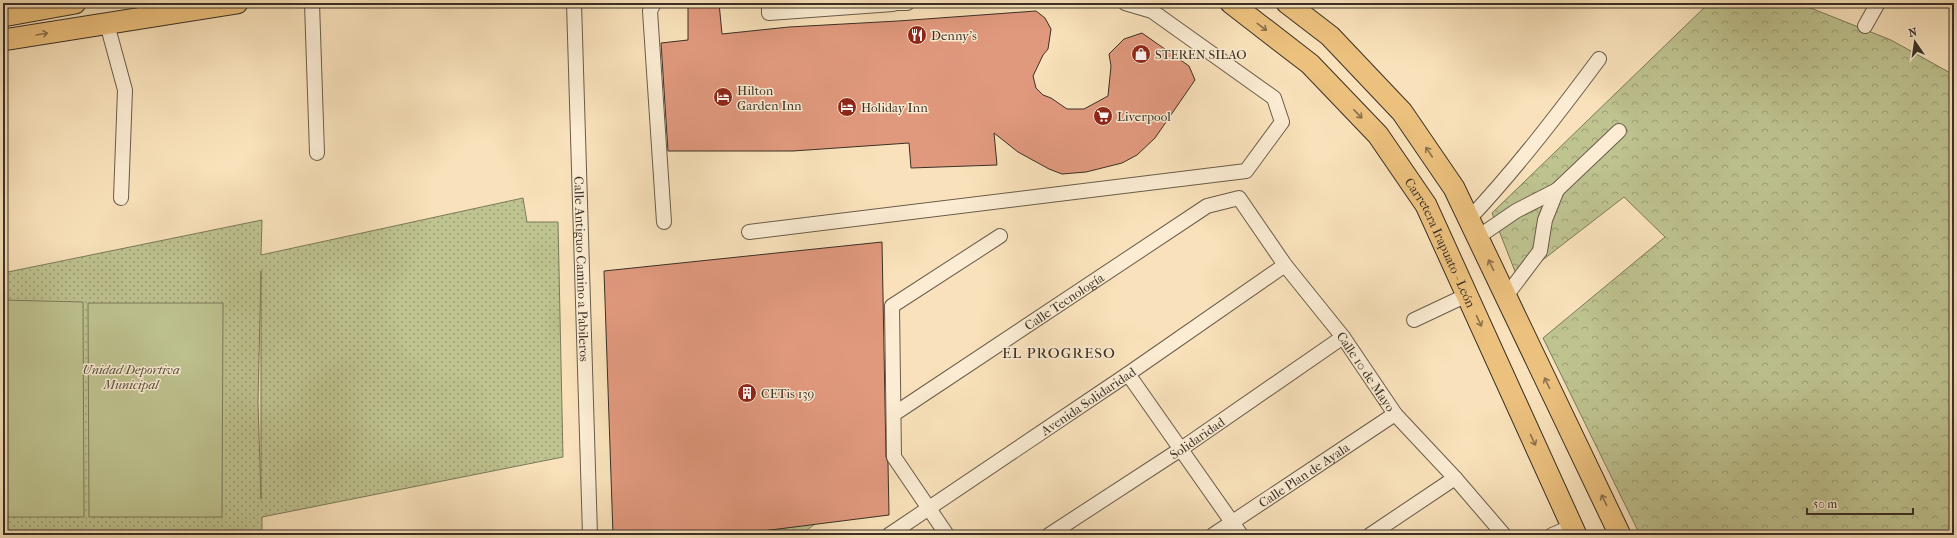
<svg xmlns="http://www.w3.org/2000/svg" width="1957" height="538" viewBox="0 0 1957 538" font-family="'IM FELL French Canon',serif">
  <defs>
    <pattern id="grass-dots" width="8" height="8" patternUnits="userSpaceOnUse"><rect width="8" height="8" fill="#bec390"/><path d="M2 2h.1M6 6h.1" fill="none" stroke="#9b9f75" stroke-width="1.8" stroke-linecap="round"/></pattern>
    <pattern id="forest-crowns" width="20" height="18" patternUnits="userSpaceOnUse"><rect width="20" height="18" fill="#bec390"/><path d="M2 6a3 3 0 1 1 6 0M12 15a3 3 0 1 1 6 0" fill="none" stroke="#9b9f75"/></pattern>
  </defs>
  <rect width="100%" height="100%" fill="#f9e2bb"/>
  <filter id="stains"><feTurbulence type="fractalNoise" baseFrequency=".005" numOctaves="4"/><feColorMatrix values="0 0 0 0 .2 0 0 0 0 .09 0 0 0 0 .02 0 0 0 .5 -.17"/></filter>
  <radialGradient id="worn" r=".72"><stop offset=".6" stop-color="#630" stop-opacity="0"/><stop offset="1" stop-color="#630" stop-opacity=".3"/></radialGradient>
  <path fill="url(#grass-dots)" stroke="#7c7a5b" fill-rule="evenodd" d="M523,198L527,222H558L563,457L262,517V535H3V273L262,220L261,255ZM261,271V499L258,402Z
    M815,524L800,535H731Z"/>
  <path fill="url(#forest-crowns)" stroke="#7c7a5b" d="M1709,3H1798L1891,40L1954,75V535H1640L1543,338L1665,237L1624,197L1518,279L1492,213Z"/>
  <path fill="#bec390" stroke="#7c7a5b" d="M3,300L83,302L84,517H3Z
    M88,303H223L222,517H89Z"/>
  <path fill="#e1997e" stroke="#3a3026" d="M688,3H719L722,34L789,27L898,21L1036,11L1045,18L1051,29L1048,49L1043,55L1033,76L1036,88L1043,95L1051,98L1067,109H1084L1108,96L1111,66L1109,54L1124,39L1142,33L1189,66L1195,80L1155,138L1137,155L1122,163L1086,172L1062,174L1049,169L1018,152L994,133L997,165L911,168L909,143L793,151H668L661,43L688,40Z
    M882,242L886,457L888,463L889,515L731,535H613L604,271Z"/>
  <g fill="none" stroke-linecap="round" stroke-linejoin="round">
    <defs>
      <g id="minor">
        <path d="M312,3L317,153"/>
        <path id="s1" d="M574,3L590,535"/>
        <path d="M654,3L650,11L664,222"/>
        <path d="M769,3V13L893,4"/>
        <path d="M893,3H907"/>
        <path d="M107,24L125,90L121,198"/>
        <path d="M1865,26L1878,3"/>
        <path d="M1469,219C1516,169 1558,114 1599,59"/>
        <path d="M749,232L1246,171L1282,122L1274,98L1152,11L1125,3"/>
        <path d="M1478,237L1516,211L1557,190L1619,131"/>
        <path d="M1506,296L1540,251L1545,220L1557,190"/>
        <path d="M1414,320L1467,295"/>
        <path d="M1128,374L1241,535"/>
        <path id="s2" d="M894,414L1207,206L1239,198L1285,265L1343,337L1395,414L1455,478L1504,535"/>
        <path id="s3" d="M889,535L1128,374L1285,265"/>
        <path d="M947,535L894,457L892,306L1000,236"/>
        <path id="s4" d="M1049,535L1181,449L1343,337"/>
        <path id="s5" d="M1213,535L1395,414"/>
        <path d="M1370,535L1455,478"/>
        <path d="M1552,535L1573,526"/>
      </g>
      <g id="highway">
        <path id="s6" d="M1231,3L1310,64L1378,135L1426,205L1576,535"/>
        <path d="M1287,3L1330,36L1402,112L1454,188L1620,535"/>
        <path d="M3,16L75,3"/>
        <path d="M3,40L237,3"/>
      </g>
    </defs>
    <use href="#minor" stroke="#6a5c4b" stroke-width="16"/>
    <use href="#highway" stroke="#3a3026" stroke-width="23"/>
    <use href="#minor" stroke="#fbecd3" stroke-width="14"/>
    <use href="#highway" stroke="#ecc17e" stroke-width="21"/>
  </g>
  <defs><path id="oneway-shaft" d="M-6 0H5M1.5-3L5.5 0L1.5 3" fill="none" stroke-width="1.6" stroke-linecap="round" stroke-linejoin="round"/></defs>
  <g stroke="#8a714e">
    <use href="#oneway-shaft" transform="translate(1262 27) rotate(37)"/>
    <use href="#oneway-shaft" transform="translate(42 34) rotate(-9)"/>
    <use href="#oneway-shaft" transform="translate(1358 114) rotate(46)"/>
    <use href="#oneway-shaft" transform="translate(1429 152) rotate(-124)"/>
    <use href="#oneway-shaft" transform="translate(1491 265) rotate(-116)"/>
    <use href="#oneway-shaft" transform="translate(1479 321) rotate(65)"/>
    <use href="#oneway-shaft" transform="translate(1547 383) rotate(-116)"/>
    <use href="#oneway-shaft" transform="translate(1533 440) rotate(65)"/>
    <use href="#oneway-shaft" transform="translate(1604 500) rotate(-116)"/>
  </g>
  <defs>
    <symbol id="restaurant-disc" viewBox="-11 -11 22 22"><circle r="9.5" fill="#8f2418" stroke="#fbecd3"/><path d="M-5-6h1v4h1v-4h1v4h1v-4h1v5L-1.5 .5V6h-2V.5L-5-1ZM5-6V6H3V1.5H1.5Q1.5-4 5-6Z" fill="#fff"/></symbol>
    <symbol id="shop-disc" viewBox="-11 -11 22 22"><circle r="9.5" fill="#8f2418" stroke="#fbecd3"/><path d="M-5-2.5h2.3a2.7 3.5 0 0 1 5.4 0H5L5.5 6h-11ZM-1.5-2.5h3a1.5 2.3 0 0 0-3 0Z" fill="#fff"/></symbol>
    <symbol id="hotel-disc" viewBox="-11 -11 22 22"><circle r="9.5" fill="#8f2418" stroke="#fbecd3"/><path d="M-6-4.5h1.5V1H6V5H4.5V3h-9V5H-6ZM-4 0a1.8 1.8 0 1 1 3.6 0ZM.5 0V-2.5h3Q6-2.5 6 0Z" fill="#fff"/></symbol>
    <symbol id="supermarket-disc" viewBox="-11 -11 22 22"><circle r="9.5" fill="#8f2418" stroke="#fbecd3"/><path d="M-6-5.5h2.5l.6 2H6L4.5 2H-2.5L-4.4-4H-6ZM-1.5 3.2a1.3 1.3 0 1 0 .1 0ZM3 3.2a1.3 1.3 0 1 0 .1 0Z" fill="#fff"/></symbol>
    <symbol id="building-disc" viewBox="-11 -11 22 22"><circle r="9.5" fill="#8f2418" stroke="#fbecd3"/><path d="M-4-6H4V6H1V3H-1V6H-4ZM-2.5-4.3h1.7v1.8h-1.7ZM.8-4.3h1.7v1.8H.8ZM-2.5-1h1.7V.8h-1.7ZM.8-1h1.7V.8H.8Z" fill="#fff"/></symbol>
  </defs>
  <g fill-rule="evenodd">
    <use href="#restaurant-disc" x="906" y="24" width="22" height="22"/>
    <use href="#shop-disc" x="1130" y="43" width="22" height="22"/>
    <use href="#hotel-disc" x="712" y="86" width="22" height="22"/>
    <use href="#hotel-disc" x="836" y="96" width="22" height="22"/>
    <use href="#supermarket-disc" x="1092" y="105" width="22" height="22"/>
    <use href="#building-disc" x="736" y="382" width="22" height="22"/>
  </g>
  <g text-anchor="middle" stroke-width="3" stroke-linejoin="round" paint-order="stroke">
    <g font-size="13" fill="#3a3026" stroke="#fbecd3" text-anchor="start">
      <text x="931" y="40">Denny's</text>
      <text x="1155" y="59">STEREN SILAO</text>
      <text x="737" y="95">Hilton<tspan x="737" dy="15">Garden Inn</tspan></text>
      <text x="861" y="112">Holiday Inn</text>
      <text x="1117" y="121">Liverpool</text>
      <text x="761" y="398">CETis 139</text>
    </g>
    <g font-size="13" fill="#3a3026" stroke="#fbecd3">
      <text dy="5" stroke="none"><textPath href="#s6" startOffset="323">Carretera Irapuato - León</textPath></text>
      <text dy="5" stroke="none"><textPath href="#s1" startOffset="266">Calle Antiguo Camino a Pabileros</textPath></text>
      <text dy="5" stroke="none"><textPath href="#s2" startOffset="204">Calle Tecnología</textPath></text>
      <text dy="5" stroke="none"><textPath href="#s2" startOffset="624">Calle 10 de Mayo</textPath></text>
      <text dy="5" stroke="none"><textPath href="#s3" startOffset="240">Avenida Solidaridad</textPath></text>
      <text dy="5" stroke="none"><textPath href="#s4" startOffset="177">Solidaridad</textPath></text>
      <text dy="5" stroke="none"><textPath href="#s5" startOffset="109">Calle Plan de Ayala</textPath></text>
    </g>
    <g font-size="13" font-style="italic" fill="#544d3b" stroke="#fbecd3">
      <text x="131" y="374">Unidad Deportiva<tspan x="131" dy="15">Municipal</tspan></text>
    </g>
    <g font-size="15" letter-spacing="1" fill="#3a3026" stroke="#fbecd3">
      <text x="1059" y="358">EL PROGRESO</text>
    </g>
  </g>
  <rect width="1957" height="538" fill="none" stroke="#f9e2bb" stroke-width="16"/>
  <rect x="4" y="4" width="1949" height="530" fill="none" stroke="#3a3026" stroke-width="2"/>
  <rect x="8" y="8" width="1941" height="522" fill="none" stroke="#3a3026"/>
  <g transform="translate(1915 42) rotate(347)" stroke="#fbecd3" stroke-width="3" paint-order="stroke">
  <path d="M0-3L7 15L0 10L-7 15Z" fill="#3a3026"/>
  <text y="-6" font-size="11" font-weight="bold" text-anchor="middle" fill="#3a3026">N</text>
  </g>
  <path d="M1807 508v6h106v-6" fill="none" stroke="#3a3026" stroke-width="2"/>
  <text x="1813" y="508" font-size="12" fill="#3a3026" stroke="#fbecd3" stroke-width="3" paint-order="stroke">50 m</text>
  <rect width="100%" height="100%" filter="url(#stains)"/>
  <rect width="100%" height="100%" fill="url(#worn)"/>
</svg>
